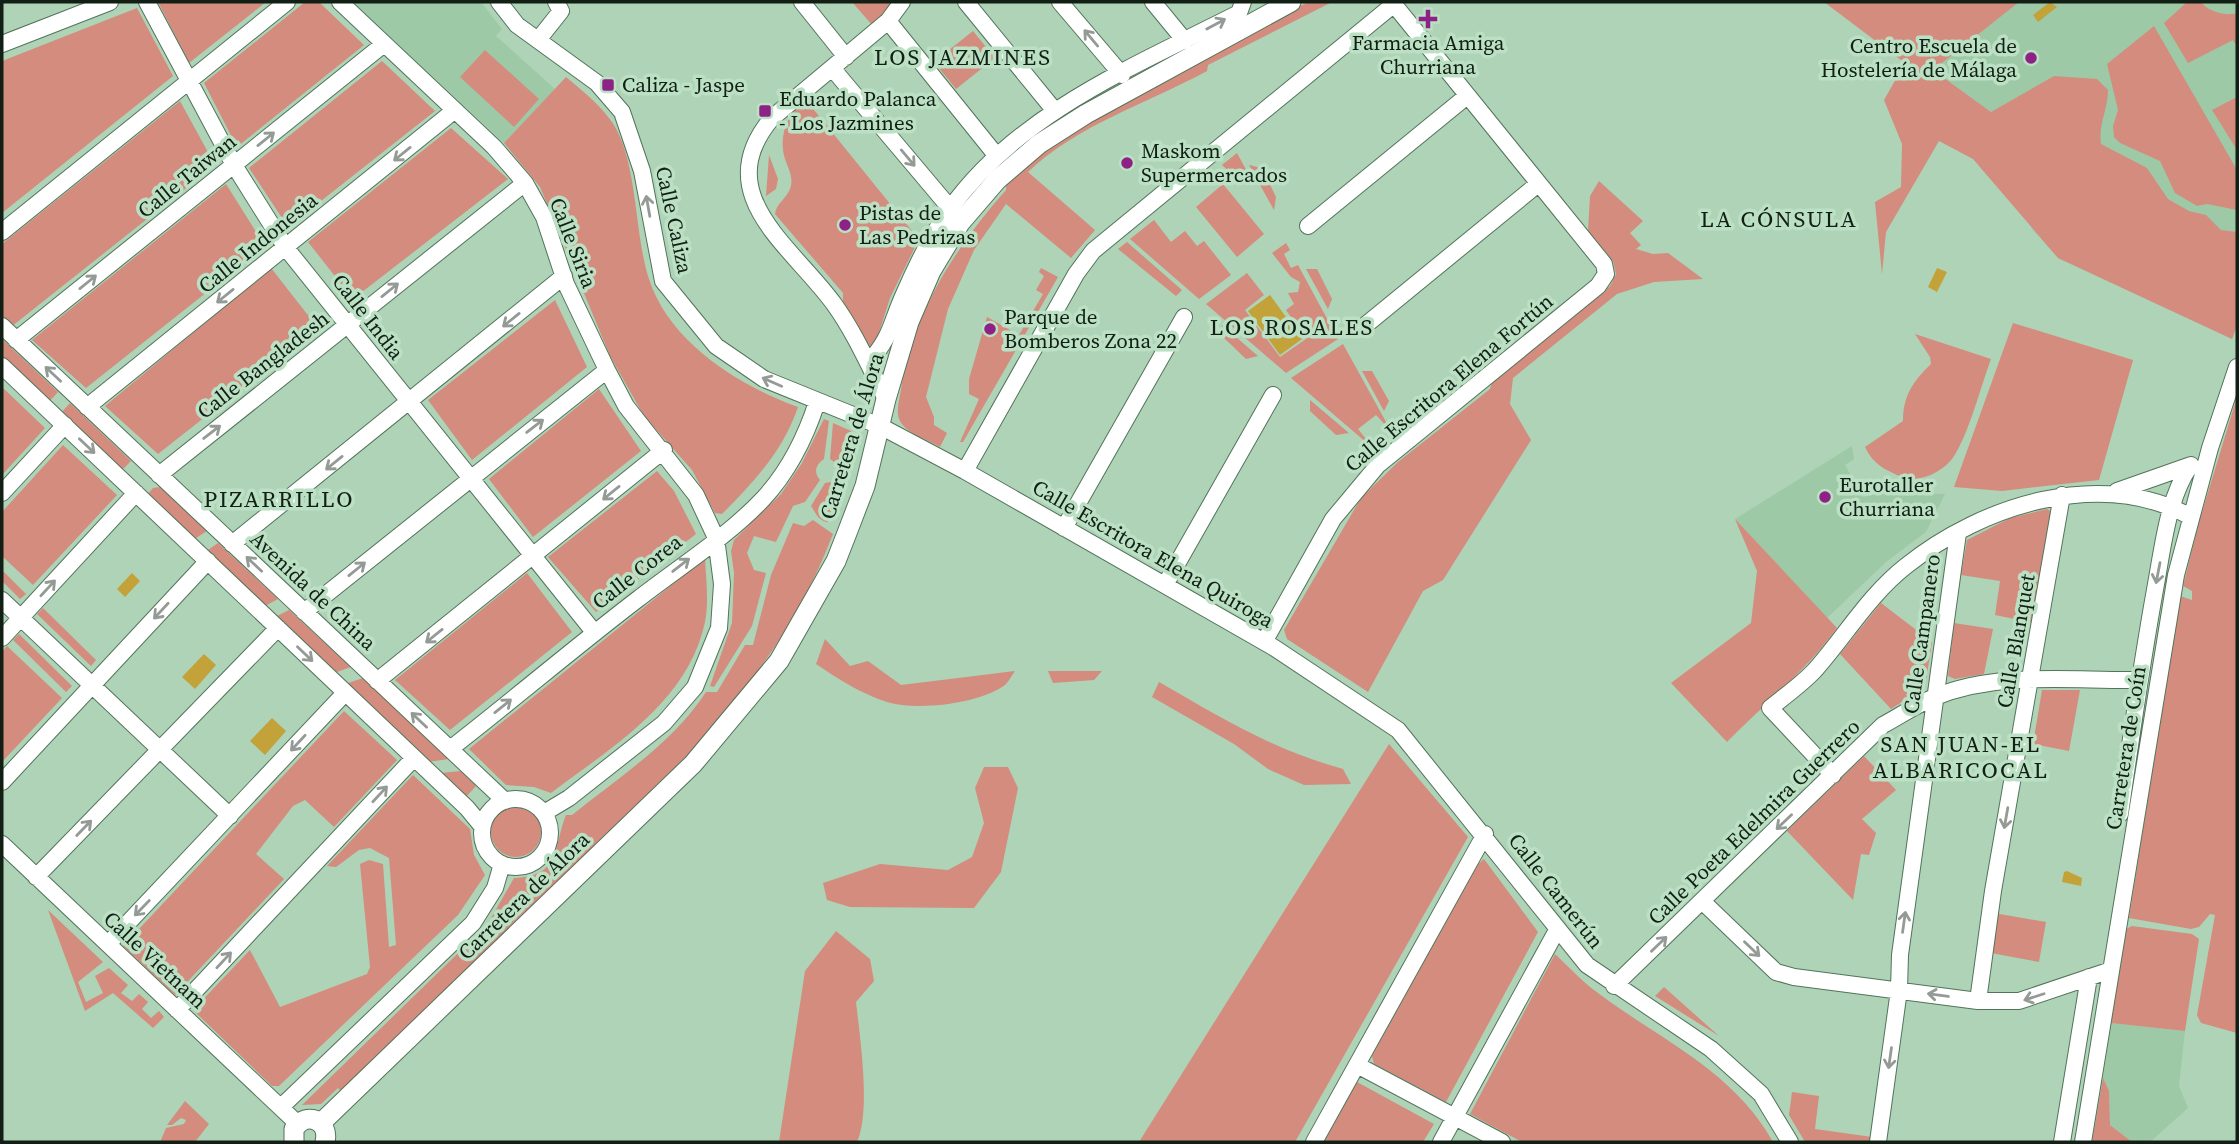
<svg xmlns="http://www.w3.org/2000/svg" width="2239" height="1144" viewBox="0 0 2239 1144" font-family="'Source Serif 4',serif">
  <rect width="100%" height="100%" fill="#aed3b6"/>
  <path fill="#9ec9a7" d="M353,2H481L502,29L496,36L555,89L504,143Z
    M1838,2H2237V326L2232,339L2058,258L2032,229L1991,112Z
    M1852,446L1854,459L1845,465L1863,497L1881,493L1945,494L1926,532L1886,562L1827,618L1735,519Z
    M2111,1023L2185,1031L2179,1086L2188,1108L2150,1142H2132L2110,1125L2109,1092L2103,1078Z"/>
  <path fill="#d48c7e" d="M158,2H266L189,63Z
    M305,2H319L364,45L237,147L204,83Z
    M852,2H892L873,26Z
    M1308,2H1332L1208,65L1207,71C1148,103 1077,125 1028,172L1095,230L1071,258L1006,204L974,250L948,309L926,397L934,417V425L947,433L940,447C928,440 906,433 900,421C895,412 900,398 901,389C913,313 956,246 1006,190V183L1068,133Z
    M1824,2H2019L1933,70L1991,112L2054,76L2097,79L2108,90C2108,110 2098,124 2101,144L2147,168L2168,199L2189,211L2206,215L2221,230L2237,232V326L2232,339L2058,258L1973,159L1939,141L1886,232L1882,274L1875,202L1901,187L1902,144L1884,100L1905,63Z
    M2187,2H2201C2206,10 2225,17 2237,13V47L2233,40L2188,63L2164,23Z
    M137,8L173,76L2,213V61Z
    M2154,26L2237,170V210L2207,204L2197,206L2175,193L2160,161L2120,143L2114,137L2113,126L2118,110L2107,64Z
    M973,31L995,58L956,89L934,62Z
    M485,50L539,99L514,127L460,77Z
    M382,61L435,111L288,227L249,168Z
    M566,77C583,91 599,104 612,122C638,160 634,234 649,279C669,342 739,386 798,407C783,451 754,482 722,514L715,513L692,470L644,416L610,356L540,187L504,143Z
    M2237,97V150L2212,110Z
    M806,100L912,231L920,237L890,298L876,342L871,346L866,345L843,304V293L775,214C776,203 788,198 791,186C793,176 788,168 785,159C778,136 787,114 806,100Z
    M180,101L215,165L11,327L2,315V244Z
    M451,128L508,179L353,299L308,242Z
    M1237,153L1249,175L1232,174L1222,165Z
    M769,155L778,179L776,189L766,196Z
    M1249,165L1262,168L1276,197L1274,210Z
    M1599,181L1643,221L1630,233L1641,245L1636,249L1653,254L1668,253L1703,279L1654,282L1617,294L1513,378L1510,404L1531,440L1443,580L1423,591L1368,692L1287,639L1284,630L1361,498L1398,462L1490,389L1492,382L1610,286L1616,274L1613,261L1588,231L1590,196Z
    M226,184L265,246L86,388L32,340Z
    M1223,184L1264,234L1237,257L1196,207Z
    M1154,220L1171,242L1185,231L1197,246L1204,241L1231,275L1199,299L1130,239Z
    M1127,242L1182,290L1176,296L1118,249Z
    M1286,243L1290,250L1284,254L1291,268L1298,265L1338,339L1286,373L1206,304L1247,273L1264,295L1245,310L1280,357L1306,339L1286,310L1294,304L1288,293L1298,292L1300,282L1291,277L1272,253Z
    M271,268L318,328L158,454L105,406Z
    M1041,268L1058,277L963,442H960L979,399L969,394V379L987,317L1019,335L1043,294L1036,290L1044,276L1039,272Z
    M1306,269H1317L1332,299L1328,309Z
    M555,300L587,367L472,460L428,400Z
    M2013,323L2133,360L2099,480L2002,491L1954,487Z
    M1222,325L1258,356L1246,359L1222,336Z
    M1915,334L1991,359C1981,386 1969,433 1954,456C1945,471 1919,484 1902,477C1885,470 1873,464 1865,447L1903,421C1903,396 1913,381 1931,364L1930,357Z
    M2,339L58,392L48,403L2,359Z
    M1343,344L1391,431L1376,415L1358,429L1374,449L1291,378Z
    M1362,371H1372L1389,401L1384,411Z
    M2,387L45,428L2,475Z
    M599,389L641,451L533,537L489,479Z
    M2237,397V1033L2201,1023L2197,1015L2215,915L2210,914L2199,927L2191,929L2129,918L2180,596L2192,600V591L2183,586L2199,522Z
    M1310,400L1349,433L1336,435L1310,411Z
    M70,403L131,461L120,472L60,414Z
    M824,419L829,421L824,459C816,464 813,472 820,480L805,502L793,506L776,542L754,536L747,553L754,570L766,573L752,626L714,687L710,686L732,623L734,573L731,551L734,540L781,494L802,463Z
    M833,423L851,431L855,446L828,522C818,521 816,513 811,506L825,483L836,481L839,475L837,464L830,459Z
    M63,445L117,495L33,585L2,556V512Z
    M657,471L674,491L696,534L596,612L548,557Z
    M160,487L207,531L193,540L148,494L153,488Z
    M2047,509L2053,513L2034,623L1995,615L2000,581L1961,575L1967,540L2010,518Z
    M1735,519L1837,628C1806,671 1764,704 1727,742L1671,683L1751,623L1757,571Z
    M813,520L833,534C798,625 748,690 682,761L341,1091L338,1088L321,1104L302,1105L487,925L514,878C562,876 553,847 566,815H572C619,777 673,743 706,692H717L745,645H753L771,575L793,523L804,526Z
    M218,543L278,599L263,607L205,552Z
    M705,558C706,579 709,601 705,622C688,702 612,747 551,793L534,787L506,785L469,749Z
    M2,570L26,594L20,599L2,581Z
    M527,573L572,632L450,730L395,680Z
    M1881,603L1932,642L1925,687L1891,709L1840,654Z
    M43,608L96,660L91,666L37,614Z
    M289,610L351,667L334,673L275,617Z
    M1954,623L1993,629L1984,674L1955,679L1948,676Z
    M19,634L72,686L66,692L13,640Z
    M825,639L850,666L868,661L901,685L1015,671C1011,676 1008,684 1002,687C975,704 918,711 887,702C862,694 838,679 816,664Z
    M7,646L62,698L2,762V652Z
    M1048,671H1102L1094,680L1053,683Z
    M363,678L449,759L428,762L345,684Z
    M1159,682C1222,718 1271,749 1343,769L1351,784L1304,785L1268,769L1234,744L1152,697Z
    M2042,690H2080L2069,751L2033,744Z
    M344,711L397,760L334,827L305,800L293,806L256,854L284,879L175,995L123,946Z
    M1389,744L1468,837L1295,1142H1139Z
    M1864,756L1896,790L1862,819L1876,833L1869,855L1861,854L1853,900L1787,831Z
    M984,767H1008L1018,788L1001,872L974,908L850,907L827,900L823,883L880,864L948,870L972,857L984,823L975,788Z
    M461,771L476,786L466,797L440,773Z
    M413,775L470,829L474,855L485,875L458,915L279,1086H272L193,1010L250,950L280,1007L367,974L370,967L360,864L369,860L383,864L389,947L396,945L389,858L370,848L359,850L336,867L327,866Z
    M491 832a25 25 0 1 1 50 0a25 25 0 1 1-50 0Z
    M1484,859L1538,932L1446,1102L1374,1064L1372,1056L1477,865Z
    M48,910L103,962L78,982L86,1002L103,993L95,976L109,968L128,985L121,993L132,1001L139,994L148,1002L142,1009L151,1018L159,1011L164,1017L153,1028L113,993L85,1011Z
    M1994,913L2046,922L2039,962L1991,953Z
    M2132,926L2192,934L2199,939L2185,1031L2111,1023L2126,929Z
    M836,931L870,959L874,981L856,1002C860,1038 871,1111 857,1142H779L805,971Z
    M1555,954C1567,965 1578,977 1590,987C1654,1037 1732,1068 1773,1142H1522L1470,1114Z
    M1664,987L1719,1036L1655,996Z
    M2103,1078L2109,1091L2110,1125L2132,1142H2092Z
    M1357,1082L1434,1124L1423,1142H1324Z
    M1792,1092L1819,1096L1815,1129L1872,1137V1142H1805L1789,1115Z
    M185,1101L209,1124L195,1142H160L166,1128L184,1124L186,1120L181,1118L172,1125H167Z"/>
  <path fill="#c2a239" d="M2050,2L2057,7L2038,22L2033,15Z
    M1937,268L1947,272L1937,292L1928,287Z
    M1270,295L1302,339L1280,355L1248,311Z
    M132,573L140,581L125,597L117,589Z
    M204,654L216,665L195,689L182,677Z
    M272,718L286,731L265,755L250,741Z
    M2067,871L2082,878L2081,886L2062,882L2064,872Z"/>
  <g fill="none" stroke-linecap="round" stroke-linejoin="round">
    <defs>
      <path id="minor" d="M147,2L234,165L286,248L594,632
        M340,2L494,147L525,183L544,217L566,284L607,370L626,406L696,495L716,538L722,584L719,628L695,687L664,723L569,798L544,813
        M499,2L517,25L597,83L622,112L642,171L663,281L716,346L764,379L880,426L965,471L1273,647L1398,730L1587,965L1711,1049L1761,1094L1790,1142
        M802,2L846,57
        M966,2L1055,111
        M1060,2L1122,75
        M1153,2L1185,41
        M888,21L996,155
        M538,40L561,11L556,2
        M2,44L110,2
        M832,68L950,208
        M1308,226L1467,96
        M2,232L287,2
        M2,326L505,801
        M1362,328L1538,184
        M16,340L384,44
        M868,363C892,336 890,325 904,294C917,264 931,235 950,209C1018,113 1137,65 1239,13L1243,2
        M2,366L467,808L481,825
        M886,399C870,368 855,333 834,304C792,246 708,194 772,118L888,21L902,2
        M87,407L455,110
        M965,471L1076,274L1093,251L1393,5
        M159,475L525,183
        M2117,491L2191,465
        M2,493L65,425
        M1064,528L1184,317
        M232,544L564,276
        M1165,585L1273,395
        M2,600L230,816
        M304,612L607,370
        M2,638L136,493
        M1264,642L1333,519L1378,465L1598,286L1606,274L1604,264L1392,2
        M377,681L664,450
        M450,749C513,700 574,648 638,599C679,567 727,537 763,499C788,472 806,436 817,402
        M1833,775L1770,708C1785,696 1802,684 1815,670C1846,635 1869,595 1906,566C1982,505 2101,467 2191,517
        M2,782L208,561
        M482 833a34 34 0 1 1 68 0a34 34 0 1 1-68 0Z
        M2120,814C2131,737 2142,661 2156,584C2163,546 2168,498 2190,466
        M2,844L298,1124
        M36,877L278,628
        M1703,902L1776,972L1794,977L1978,1001H2019L2111,970
        M108,944L345,693
        M1614,986L1883,725C1900,716 1917,704 1935,697C1999,671 2071,681 2138,680
        M1978,1001L1993,891L2062,495
        M177,1010L414,758
        M1357,1065L1502,1142
        M281,1107L473,923L495,888L502,864
        M1314,1142L1485,834
        M1441,1142L1557,930
        M1878,1142L1899,990L1900,955L1958,533
        M2062,1142L2089,977
        M2083,1142L2176,575L2210,448L2237,367"/>
      <path id="major" d="M321,1123L693,764L779,661L836,561L847,533L865,486L886,399L909,322L931,271L960,223L997,180L1039,144L1086,114L1291,2
        M294,1142V1129C307,1110 330,1121 325,1142"/>
    </defs>
    <use href="#minor" stroke="#52745a" stroke-width="18"/>
    <use href="#major" stroke="#52745a" stroke-width="21"/>
    <use href="#minor" stroke="#fff" stroke-width="16"/>
    <use href="#major" stroke="#fff" stroke-width="19"/>
  </g>
  <defs><path id="oneway-shaft" d="M-6 0H5M1.5-3L5.5 0L1.5 3" fill="none" stroke-width="1.6" stroke-linecap="round" stroke-linejoin="round" transform="scale(1.75)"/></defs>
  <g stroke="#949a95">
    <use href="#oneway-shaft" transform="translate(1216 24) rotate(-28)"/>
    <use href="#oneway-shaft" transform="translate(1091 38) rotate(-130)"/>
    <use href="#oneway-shaft" transform="translate(266 139) rotate(-39)"/>
    <use href="#oneway-shaft" transform="translate(402 154) rotate(141)"/>
    <use href="#oneway-shaft" transform="translate(908 158) rotate(50)"/>
    <use href="#oneway-shaft" transform="translate(648 206) rotate(-100)"/>
    <use href="#oneway-shaft" transform="translate(88 282) rotate(-39)"/>
    <use href="#oneway-shaft" transform="translate(390 290) rotate(-39)"/>
    <use href="#oneway-shaft" transform="translate(225 296) rotate(141)"/>
    <use href="#oneway-shaft" transform="translate(511 320) rotate(141)"/>
    <use href="#oneway-shaft" transform="translate(53 374) rotate(-137)"/>
    <use href="#oneway-shaft" transform="translate(772 382) rotate(-156)"/>
    <use href="#oneway-shaft" transform="translate(535 426) rotate(-38)"/>
    <use href="#oneway-shaft" transform="translate(212 432) rotate(-38)"/>
    <use href="#oneway-shaft" transform="translate(87 446) rotate(43)"/>
    <use href="#oneway-shaft" transform="translate(334 463) rotate(141)"/>
    <use href="#oneway-shaft" transform="translate(611 493) rotate(141)"/>
    <use href="#oneway-shaft" transform="translate(254 564) rotate(-137)"/>
    <use href="#oneway-shaft" transform="translate(681 565) rotate(-38)"/>
    <use href="#oneway-shaft" transform="translate(357 569) rotate(-39)"/>
    <use href="#oneway-shaft" transform="translate(2158 573) rotate(101)"/>
    <use href="#oneway-shaft" transform="translate(48 588) rotate(-47)"/>
    <use href="#oneway-shaft" transform="translate(161 611) rotate(133)"/>
    <use href="#oneway-shaft" transform="translate(434 636) rotate(141)"/>
    <use href="#oneway-shaft" transform="translate(305 654) rotate(44)"/>
    <use href="#oneway-shaft" transform="translate(503 706) rotate(-39)"/>
    <use href="#oneway-shaft" transform="translate(419 720) rotate(-137)"/>
    <use href="#oneway-shaft" transform="translate(298 743) rotate(133)"/>
    <use href="#oneway-shaft" transform="translate(380 794) rotate(-47)"/>
    <use href="#oneway-shaft" transform="translate(2006 818) rotate(100)"/>
    <use href="#oneway-shaft" transform="translate(1784 822) rotate(136)"/>
    <use href="#oneway-shaft" transform="translate(84 828) rotate(-46)"/>
    <use href="#oneway-shaft" transform="translate(142 908) rotate(134)"/>
    <use href="#oneway-shaft" transform="translate(1904 922) rotate(-82)"/>
    <use href="#oneway-shaft" transform="translate(1659 944) rotate(-44)"/>
    <use href="#oneway-shaft" transform="translate(1752 949) rotate(44)"/>
    <use href="#oneway-shaft" transform="translate(224 960) rotate(-47)"/>
    <use href="#oneway-shaft" transform="translate(1938 995) rotate(-172)"/>
    <use href="#oneway-shaft" transform="translate(2034 997) rotate(162)"/>
    <use href="#oneway-shaft" transform="translate(1890 1058) rotate(98)"/>
  </g>
  <g fill="#8e2185" stroke="#bbe0c3" stroke-width="2.5">
    <path d="M1424.5 8.5h7v7h7v7h-7v7h-7v-7h-7v-7h7z"/>
    <circle cx="2031" cy="58" r="7"/>
    <rect x="601" y="78" width="14" height="14" rx="3.5"/>
    <rect x="758" y="104" width="14" height="14" rx="3.5"/>
    <circle cx="1127" cy="163" r="7"/>
    <circle cx="845" cy="225" r="7"/>
    <circle cx="990" cy="329" r="7"/>
    <circle cx="1825" cy="497" r="7"/>
  </g>
  <g text-anchor="middle" stroke-width="7" stroke-linejoin="round" paint-order="stroke">
    <g font-size="21" fill="#111f14" stroke="#bbe0c3" text-anchor="start">
      <text x="1428" y="50" text-anchor="middle">Farmacia Amiga<tspan x="1428" dy="24">Churriana</tspan></text>
      <text x="2017" y="53" text-anchor="end">Centro Escuela de<tspan x="2017" dy="24">Hostelería de Málaga</tspan></text>
      <text x="622" y="92">Caliza - Jaspe</text>
      <text x="779" y="106">Eduardo Palanca<tspan x="779" dy="24">- Los Jazmines</tspan></text>
      <text x="1141" y="158">Maskom<tspan x="1141" dy="24">Supermercados</tspan></text>
      <text x="859" y="220">Pistas de<tspan x="859" dy="24">Las Pedrizas</tspan></text>
      <text x="1004" y="324">Parque de<tspan x="1004" dy="24">Bomberos Zona 22</tspan></text>
      <text x="1839" y="492">Eurotaller<tspan x="1839" dy="24">Churriana</tspan></text>
    </g>
    <g font-size="21" fill="#111f14" stroke="#bbe0c3">
      <text transform="translate(187 176) rotate(-39)" y="7">Calle Taiwan</text>
      <text transform="translate(674 220) rotate(78)" y="7">Calle Caliza</text>
      <text transform="translate(258 243) rotate(-39)" y="7">Calle Indonesia</text>
      <text transform="translate(573 243) rotate(69)" y="7">Calle Siria</text>
      <text transform="translate(368 317) rotate(52)" y="7">Calle India</text>
      <text transform="translate(263 365) rotate(-38)" y="7">Calle Bangladesh</text>
      <text transform="translate(1449 383) rotate(-40)" y="7">Calle Escritora Elena Fortún</text>
      <text transform="translate(852 436) rotate(-73)" y="7">Carretera de Álora</text>
      <text transform="translate(1153 554) rotate(30)" y="7">Calle Escritora Elena Quiroga</text>
      <text transform="translate(637 572) rotate(-38)" y="7">Calle Corea</text>
      <text transform="translate(313 591) rotate(43)" y="7">Avenida de China</text>
      <text transform="translate(1922 634) rotate(-82)" y="7">Calle Campanero</text>
      <text transform="translate(2016 641) rotate(-80)" y="7">Calle Blanquet</text>
      <text transform="translate(2126 748) rotate(-81)" y="7">Carretera de Coín</text>
      <text transform="translate(1754 822) rotate(-44)" y="7">Calle Poeta Edelmira Guerrero</text>
      <text transform="translate(1556 891) rotate(52)" y="7">Calle Camerún</text>
      <text transform="translate(524 896) rotate(-44)" y="7">Carretera de Álora</text>
      <text transform="translate(155 960) rotate(43)" y="7">Calle Vietnam</text>
    </g>
    <g font-size="23" letter-spacing="2" fill="#111f14" stroke="#bbe0c3">
      <text x="963" y="65">LOS JAZMINES</text>
      <text x="1779" y="227">LA CÓNSULA</text>
      <text x="1292" y="335">LOS ROSALES</text>
      <text x="279" y="507">PIZARRILLO</text>
      <text x="1961" y="752">SAN JUAN-EL<tspan x="1961" dy="26">ALBARICOCAL</tspan></text>
    </g>
  </g>
  <rect width="2239" height="1144" fill="none" stroke="#111f14" stroke-width="7"/>
</svg>
